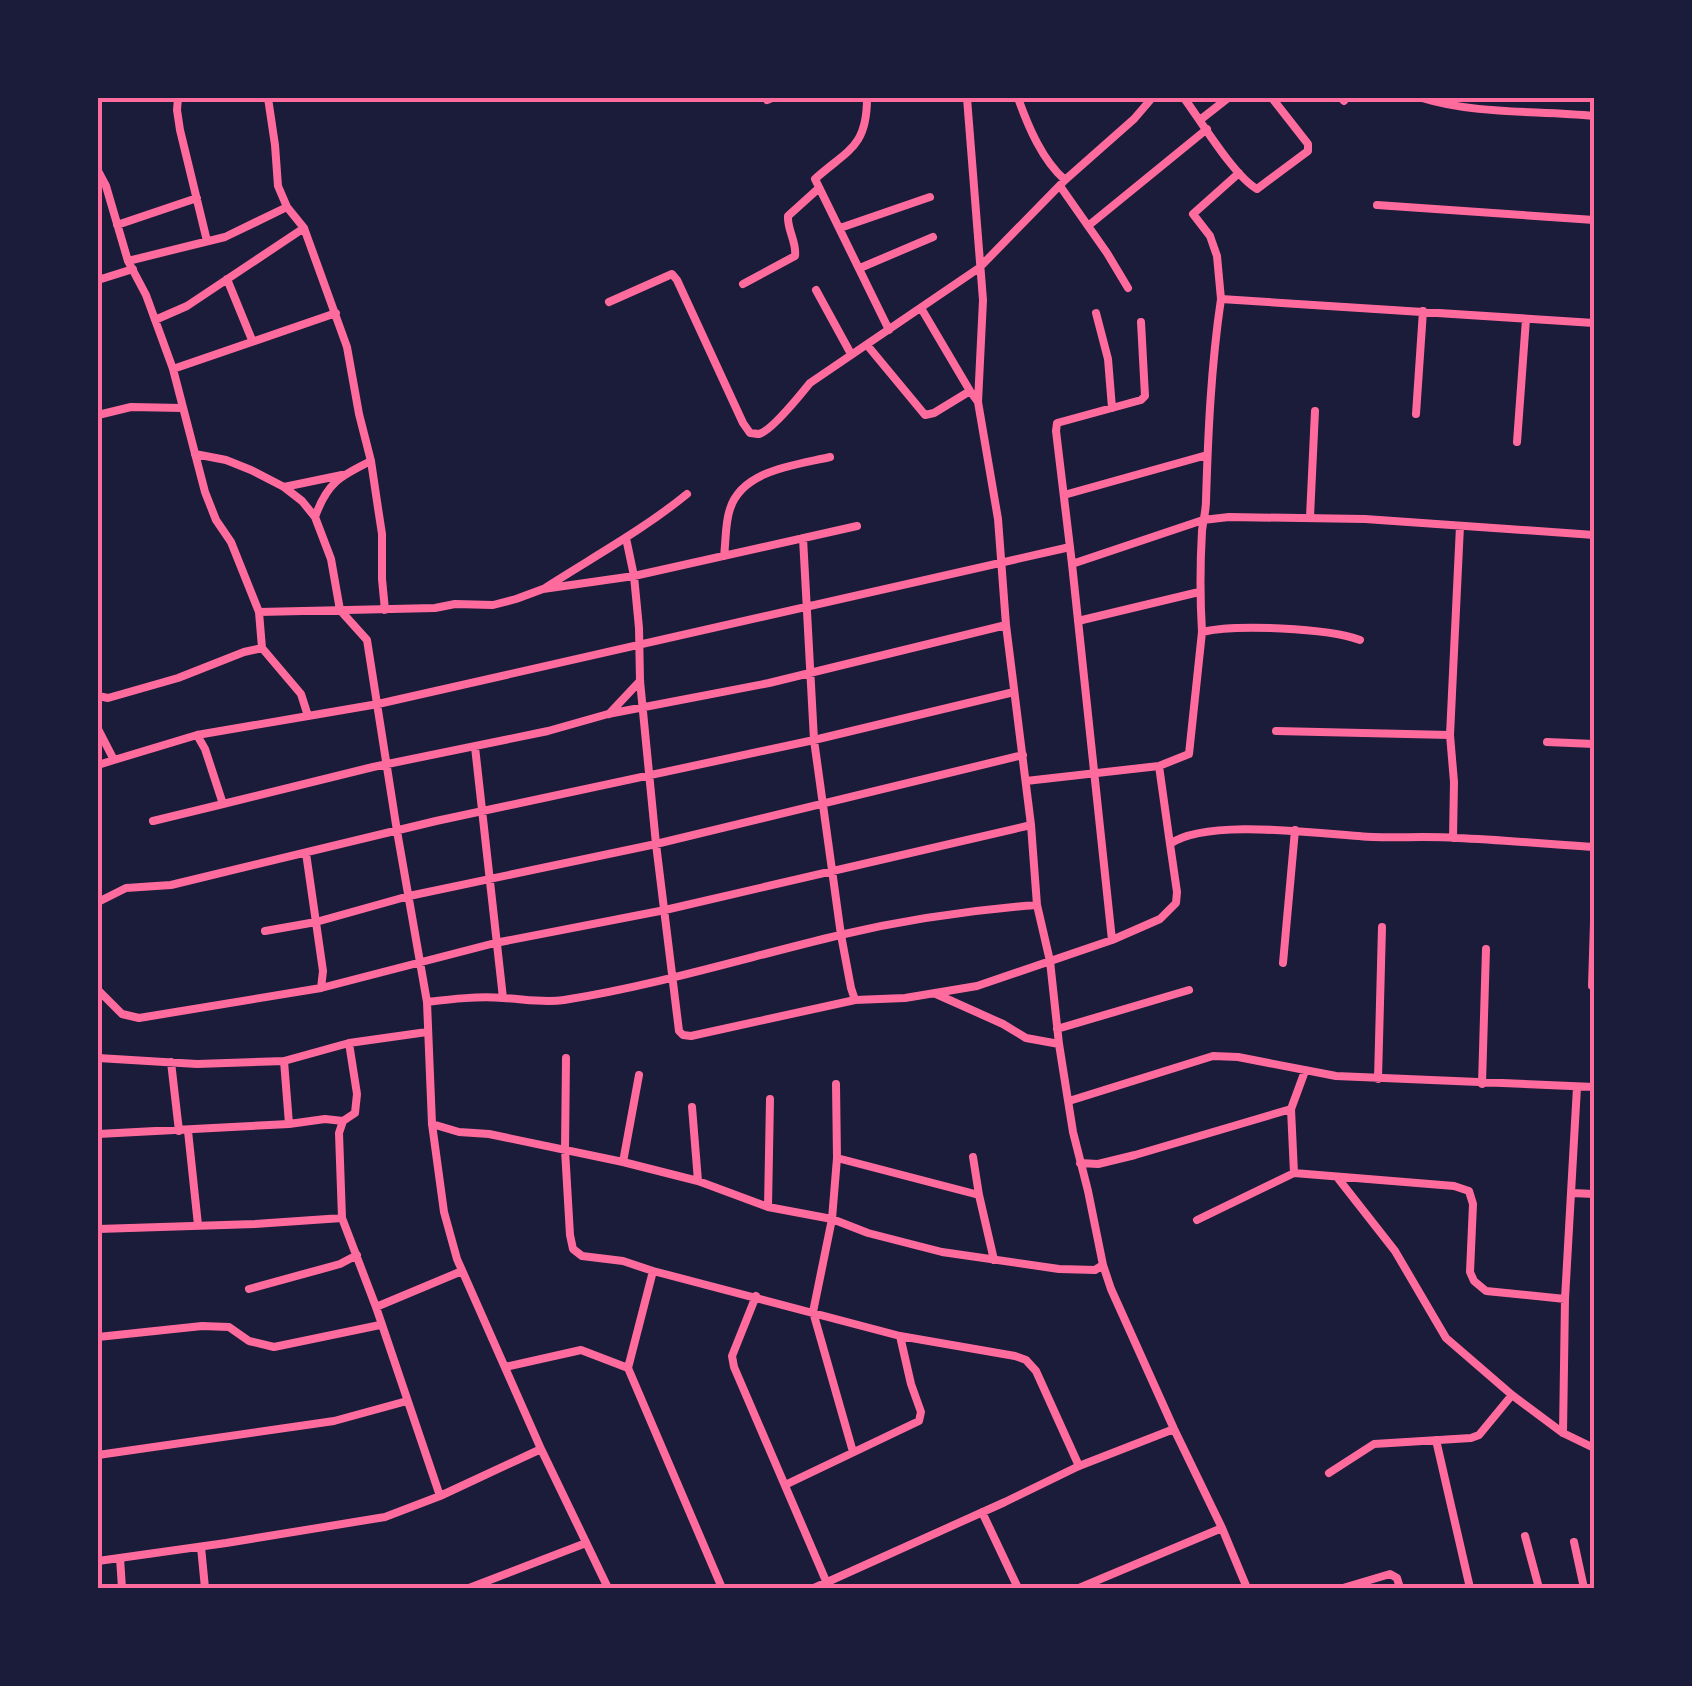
<svg xmlns="http://www.w3.org/2000/svg" width="1692" height="1686" viewBox="0 0 1692 1686" font-family="'PT Sans Narrow',sans-serif">
  <rect width="100%" height="100%" fill="#1b1b3a"/>
  <g fill="none" stroke-linecap="round" stroke-linejoin="round">
    <path stroke="#ff6b9d" stroke-width="8" d="M178,98L177,110L180,130L207,241
      M268,98L275,145L278,186L287,207L304,228L347,347L359,414L371,461L378,508L382,534V579L385,610
      M867,98C867,148 847,150 815,179L889,330
      M967,98L983,300L978,402L998,519L1006,625L1031,825L1037,905L1050,961L1059,1044L1073,1132L1088,1191L1103,1265L1111,1289L1174,1429L1222,1528
      M1018,98C1028,126 1042,160 1065,180
      M1184,98C1201,121 1234,176 1257,189L1308,151V144L1272,98
      M1341,98L1344,101
      M1422,98C1477,115 1538,110 1594,116
      M767,100L772,98
      M1200,120L1228,98
      M98,171L106,186L128,261L146,295L173,369L205,492L216,520L231,542L259,612L262,648L301,694L308,716L197,735L114,760L98,729
      M1060,186L1107,253L1128,288
      M1377,205L1594,220
      M117,225L197,198
      M1088,226L1207,129
      M840,228L930,197
      M128,261L225,237L287,207
      M860,268L933,237
      M227,279L252,340
      M98,280L133,269
      M743,284L795,256C797,242 787,230 788,216L819,188
      M816,290L851,354
      M1221,299L1217,256L1210,236L1193,214L1239,173
      M609,302L672,274L677,280L743,423L750,433C753,433 756,434 759,434C772,431 801,394 810,383L979,268L1065,180L1134,119L1152,98
      M921,308L970,391
      M1096,313L1108,359L1112,408
      M155,320L187,306L304,228
      M867,345L925,415L934,413L970,391L978,402
      M173,369L336,313
      M1416,414L1423,311
      M98,415L131,407L182,408
      M1517,442L1526,319
      M195,454L226,460L251,470L284,487L302,501L315,517L331,559L340,610L367,640L397,831L427,1002L432,1124L444,1212L457,1259L541,1449L608,1588
      M284,487L342,475
      M1064,495L1207,455
      M315,517C327,483 340,476 371,461
      M1310,517L1315,411
      M626,538L634,576L639,628L640,681L656,844L679,1031L683,1035L691,1036L855,1000
      M803,538L814,740L841,935L851,988L855,1000L905,998L977,986L1112,940L1160,919L1176,903L1177,892L1170,844C1208,817 1326,835 1373,837C1401,838 1429,836 1457,838C1503,840 1549,844 1594,847
      M724,556C726,541 725,523 730,509C742,470 796,465 830,457
      M1072,564L1203,520L1229,517L1365,519L1594,535
      M545,588C593,557 643,530 687,494
      M259,612L435,608L455,604L493,605L516,599L543,589L634,576L857,526
      M1078,621L1199,592
      M1202,632C1200,599 1200,565 1202,531C1203,521 1206,511 1206,501C1208,434 1211,366 1221,299L1594,323
      M98,696L108,698L178,678L244,652L262,648
      M609,714L640,681
      M308,716L378,704L1070,547
      M1276,731L1450,735
      M197,735L205,749L223,804L373,767L548,731L608,714L769,683L1006,625
      M1547,742L1594,744
      M475,747L503,998
      M98,765L114,760
      M1159,766L1189,754L1202,632C1236,624 1327,628 1360,640
      M1026,781L1159,766L1170,844
      M153,821L223,804
      M1453,838L1454,782L1450,735L1460,526
      M306,853L323,971L321,988L495,943L665,910L1031,825
      M98,902L126,888L171,885L436,821L814,740L1014,692
      M265,931L316,922L409,896L656,844L1023,755
      M1112,940L1072,564L1056,431L1057,423L1141,400L1145,396L1141,322
      M1283,963L1295,830
      M1592,986L1594,922
      M98,990L122,1014L139,1018L321,988
      M936,994L1003,1024L1026,1038L1059,1044
      M427,1002C452,999 478,996 503,998C524,999 543,1003 564,1000C658,985 748,957 840,935C904,920 972,910 1037,905
      M1057,1029L1189,990
      M98,1058L197,1064L284,1061L349,1043L427,1032
      M566,1058L565,1150L570,1235L573,1249L582,1256L623,1261L653,1271L900,1336L1015,1356L1026,1360L1036,1371L1079,1466
      M284,1061L289,1124
      M171,1062L179,1131
      M1378,1079L1382,927
      M836,1084L837,1158L832,1219L813,1312L853,1452
      M1482,1084L1486,949
      M1069,1101L1213,1056L1238,1057L1336,1076L1594,1087
      M692,1107L698,1181
      M432,1124L459,1132L489,1134L623,1162L698,1181L768,1207L832,1219L868,1233L942,1252L1059,1269L1095,1270L1103,1265
      M188,1131L198,1225
      M98,1134L289,1124L325,1119L343,1121
      M973,1157L979,1195L994,1260
      M837,1158L979,1195
      M623,1162L639,1075
      M1080,1163L1098,1164L1135,1155L1291,1109
      M1294,1173L1291,1109L1305,1071
      M1337,1177L1395,1251L1446,1338L1512,1395L1563,1433L1594,1448
      M1572,1193L1594,1194
      M768,1207L770,1099
      M342,1218L339,1133L343,1121L355,1113L357,1094L349,1043
      M1197,1220L1294,1173L1454,1186L1469,1191L1473,1204L1470,1272L1474,1281L1486,1291L1565,1299
      M98,1229L255,1224L342,1218L376,1307L440,1496
      M653,1271L628,1368L722,1588
      M249,1289L340,1264L357,1255
      M756,1296L732,1356L734,1367L829,1588
      M376,1307L462,1271
      M98,1337L202,1326L229,1327L249,1341L274,1347L380,1325
      M505,1367L581,1350L628,1368
      M1563,1433L1565,1299L1577,1087
      M1436,1440L1470,1588
      M98,1455L334,1421L407,1401
      M1329,1473L1374,1444L1471,1438L1479,1435L1512,1395
      M785,1485L919,1421L921,1412L911,1384L900,1336
      M982,1512L1018,1588
      M1525,1536L1539,1588
      M1574,1542L1584,1588
      M201,1547L205,1588
      M120,1558L122,1588
      M98,1561L226,1543L385,1517L440,1496L541,1449
      M469,1588L586,1543
      M814,1588L1005,1502L1079,1466L1174,1429
      M1079,1588L1222,1528L1247,1588
      M1343,1588L1390,1574L1397,1578L1400,1588"/>
  </g>
  <rect width="1692" height="1686" fill="none" stroke="#1b1b3a" stroke-width="200"/>
  <rect x="100" y="100" width="1492" height="1486" fill="none" stroke="#ff6b9d" stroke-width="4"/>
</svg>
